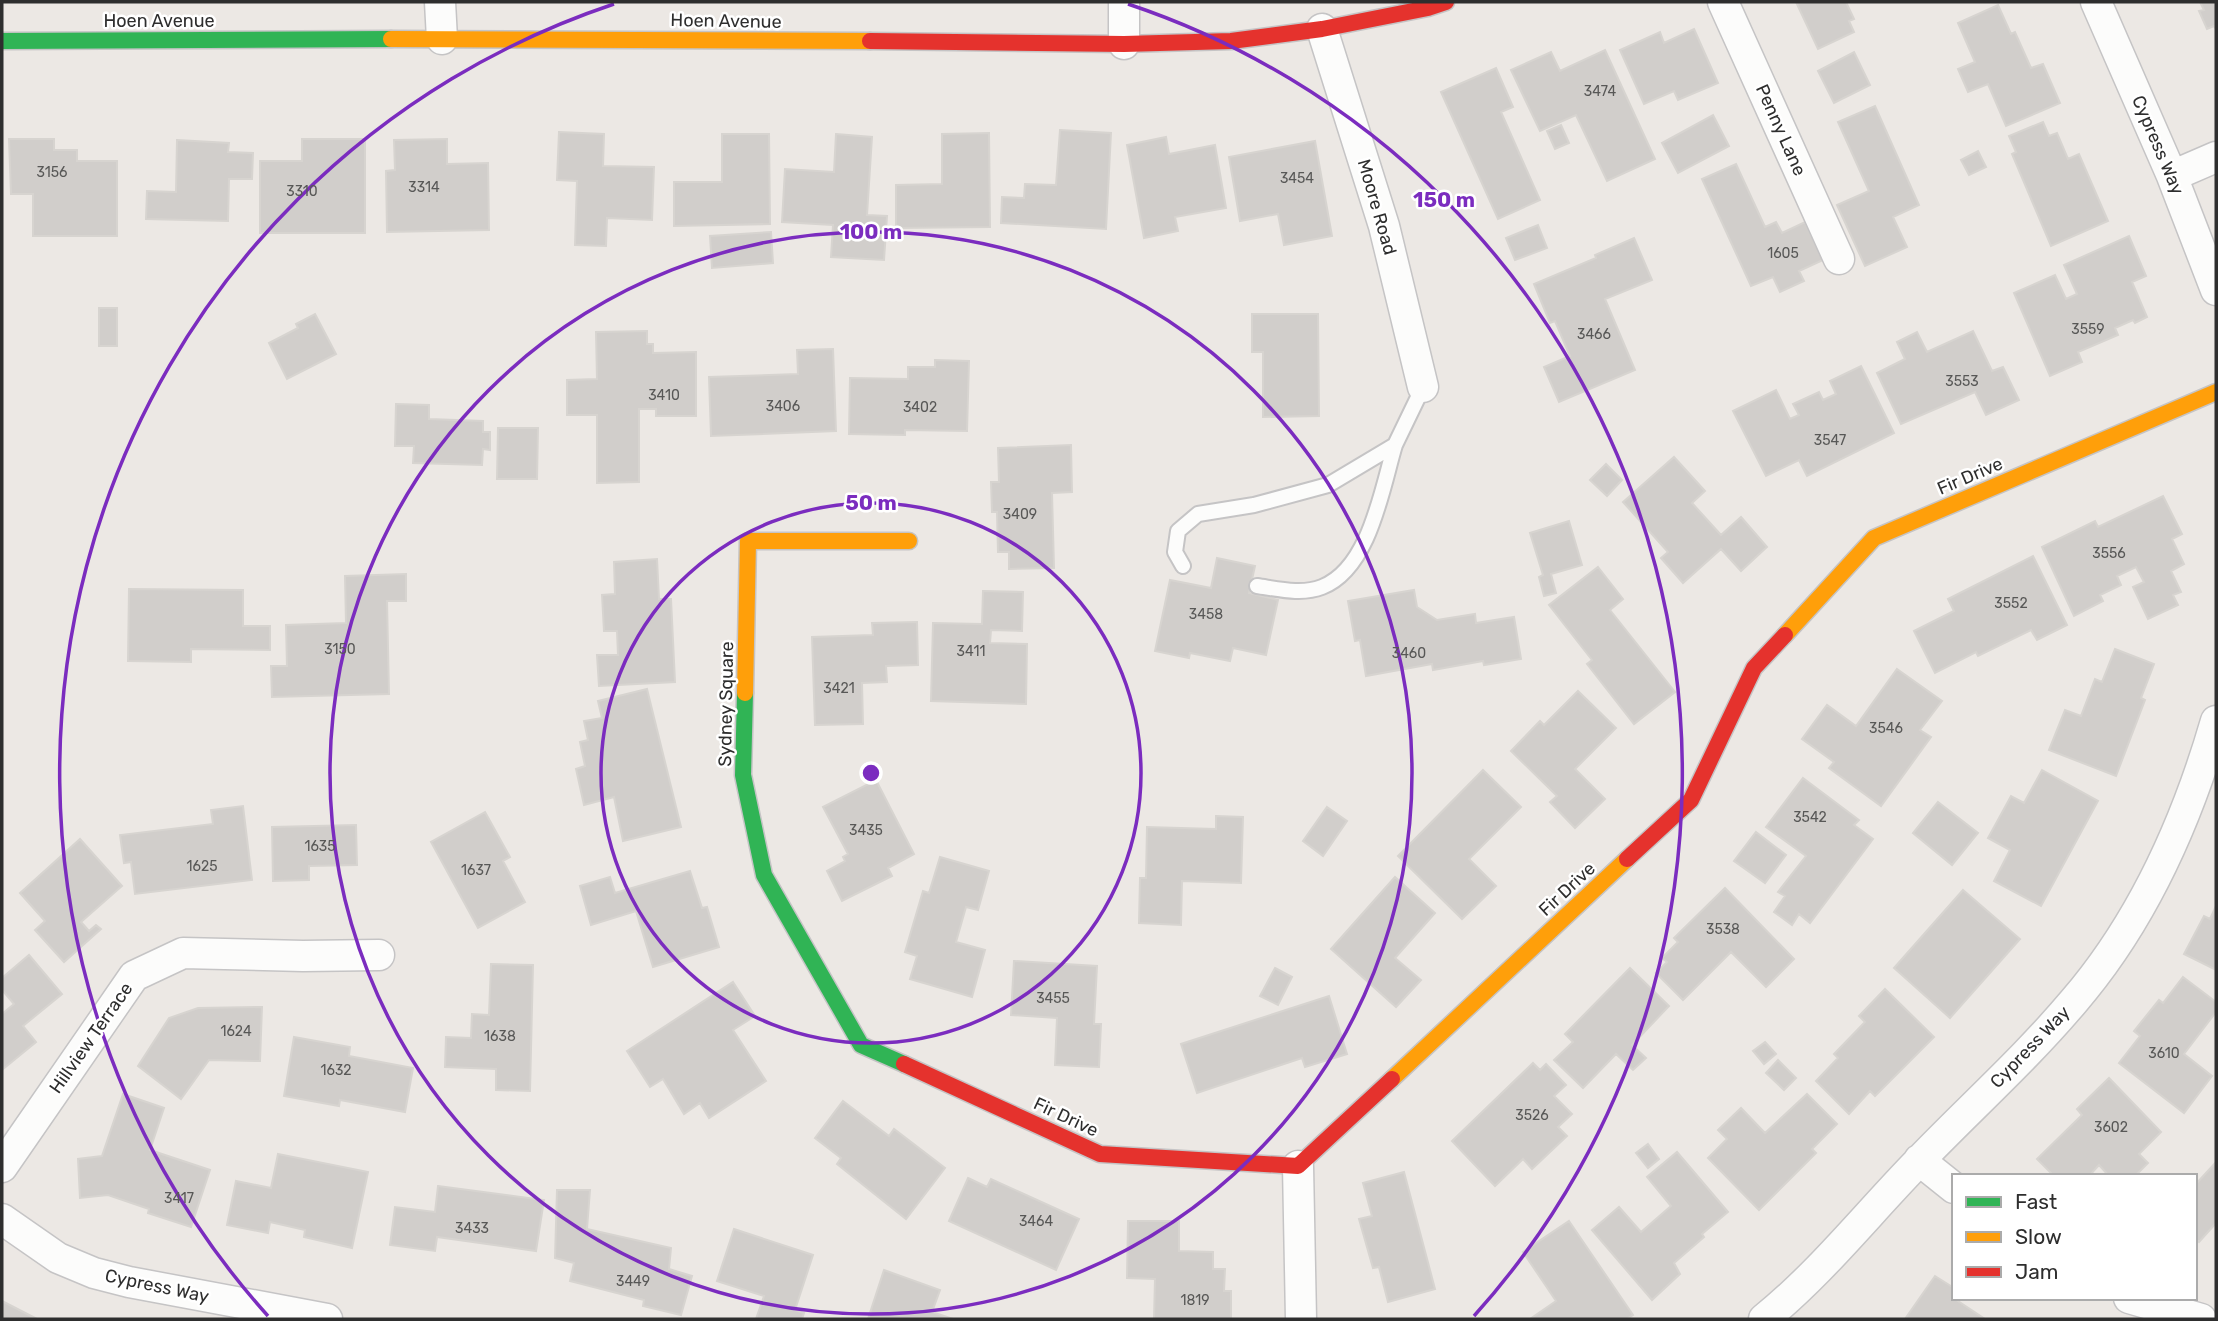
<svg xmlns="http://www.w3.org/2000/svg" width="2218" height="1321" viewBox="0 0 2218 1321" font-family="Rubik,sans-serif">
  <rect width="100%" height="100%" fill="#ece8e4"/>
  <path fill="#d1cecb" stroke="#d7d4d0" stroke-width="2" d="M1796,2H1846L1854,19L1849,21L1854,32L1818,49Z
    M2200,2H2216V29L2214,26L2207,29L2199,11L2204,10Z
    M1998,5L2011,34L2015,32L2031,68L2043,64L2060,103L2006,126L1988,84L1968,92L1958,69L1975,62L1958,23Z
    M1694,29L1718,83L1678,100L1674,91L1644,104L1620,50L1660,32L1664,43Z
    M1605,50L1655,159L1607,181L1576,115L1540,131L1511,70L1551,52L1560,71Z
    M1854,52L1870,85L1834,103L1818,71Z
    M1496,68L1513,107L1501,112L1540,200L1498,219L1441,92Z
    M1875,106L1919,205L1893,217L1907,247L1865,266L1837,205L1869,191L1838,122Z
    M1713,115L1729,146L1678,173L1662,143Z
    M2043,122L2049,136L2057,133L2068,159L2079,154L2108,221L2051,246L2012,154L2016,152L2009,136Z
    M1561,125L1569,143L1555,149L1547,131Z
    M1060,130L1111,133L1106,229L1001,223L1002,197L1024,198L1025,184L1056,185Z
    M559,132L604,134L603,166L654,167L652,220L607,218L606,246L575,245L577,181L557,180Z
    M989,133L990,227L896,228V185L942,184V134Z
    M722,134H769L770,224L674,226V182H722Z
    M836,134L872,137L867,215L887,216L884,260L831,257L833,225L782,222L785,169L834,172Z
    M1166,137L1169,154L1215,145L1226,208L1175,217L1178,231L1144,238L1127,145Z
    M9,139H54V150H77V161H117V236H33V194H11Z
    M302,139H365V233H260V161H302Z
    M447,139V164L488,163L489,230L387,232L386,171L395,170L394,140Z
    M177,140L229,143L228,152L253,153L252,179H229L228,221L146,219L147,191L176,192Z
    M1315,141L1332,236L1284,245L1278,214L1240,221L1229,157Z
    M1978,151L1986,167L1969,175L1961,160Z
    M1736,164L1765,227L1776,222L1782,233L1805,222L1823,260L1799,271L1804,281L1780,292L1773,277L1751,286L1702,179Z
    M1538,225L1547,248L1515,260L1506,238Z
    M771,232L773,263L712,268L710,236Z
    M2129,236L2146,276L2132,282L2147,317L2135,323L2133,320L2115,328L2118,335L2078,352L2082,362L2050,376L2014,293L2055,275L2066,299L2077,294L2064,265Z
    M1634,238L1652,280L1605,299L1635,370L1559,402L1544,367L1570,356L1555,321L1550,323L1534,284L1596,258L1595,255Z
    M99,308H117V346H99Z
    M315,314L336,354L287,379L269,343L298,328L296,324Z
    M1252,314H1318L1319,416L1263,417V352H1252Z
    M647,331V344H653V353L696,352V416H656V409H639V482L597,483V415H567V380L597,379L596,332Z
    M1973,331L1992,371L2003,367L2019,400L1986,415L1975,392L1901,424L1877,373L1905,359L1897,342L1917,332L1927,352Z
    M833,349L836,431L711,436L709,377L798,374L797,350Z
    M935,360L969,361L967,431L905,430V435L849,434L850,378L908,379V367H935Z
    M1861,366L1894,433L1807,476L1799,460L1766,476L1733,411L1776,390L1790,419L1799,415L1793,404L1819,392L1823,400L1836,394L1830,381Z
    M396,404L429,405V419L483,421V432H490V450L483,449L482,465L413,463L414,446H395Z
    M498,428H538L537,479H497Z
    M1071,445L1072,492L1052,493L1054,568L1009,569V552H998L997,512H992L991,482H999L998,448Z
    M1674,457L1705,491L1692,503L1721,535L1741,517L1767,547L1741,571L1721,549L1683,583L1661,558L1668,552L1623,502Z
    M1606,464L1622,480L1607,496L1590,480Z
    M2163,496L2182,534L2172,539L2184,564L2171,571L2181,592L2173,595L2178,605L2148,619L2133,587L2144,582L2136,567L2117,576L2121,585L2100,595L2103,601L2074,616L2042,547L2095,521L2098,527Z
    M1569,521L1582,565L1551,574L1556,593L1544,596L1539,577L1543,575L1530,533Z
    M2033,556L2067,625L2037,640L2031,630L1978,656L1976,652L1935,673L1914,631L1954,611L1948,599Z
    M1217,558L1255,566L1249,593L1278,600L1266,655L1233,648L1230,661L1190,653L1189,658L1155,651L1170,580L1211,588Z
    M657,559L659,599H671L675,682L599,686L597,655H618L617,631H604L602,595L615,594L614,562Z
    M1598,567L1623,599L1610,610L1675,692L1634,724L1587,664L1592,660L1549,605Z
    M406,574V601H387L389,694L272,697L271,666H287L286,625L346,623L345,576Z
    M129,589L243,590V626H270V650L191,649V662L128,661Z
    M1414,590L1417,607L1437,620L1475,614L1476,623L1514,617L1521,659L1484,665L1483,661L1433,670L1432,664L1366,676L1360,640L1355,641L1348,601Z
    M983,591L1023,592L1022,631L991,630L990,643L1027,644L1026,704L931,701L933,623L982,624Z
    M917,622L918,665L886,666L887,682L862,683L863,724L815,725L812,637L873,635L872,623Z
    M2115,649L2154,664L2141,698L2145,700L2116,776L2049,750L2065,710L2081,716L2095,679L2102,682Z
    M1897,669L1942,701L1920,730L1931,737L1881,806L1829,768L1834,762L1802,739L1827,705L1856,726Z
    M647,689L681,827L623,841L614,797L584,805L576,769L585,766L580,742L588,740L584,721L602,718L598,701Z
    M1578,691L1616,728L1575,769L1605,799L1575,828L1550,802L1557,796L1511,751L1540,721L1544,725Z
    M1483,770L1521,807L1469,859L1496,886L1462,919L1398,856Z
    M2042,770L2098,801L2041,906L1994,881L2010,850L1988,838L2011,796L2024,803Z
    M1803,778L1859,820L1854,825L1873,839L1810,923L1799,914L1792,925L1774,912L1785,896L1778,892L1806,856L1766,827Z
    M876,780L914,854L888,868L892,876L842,901L827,871L845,861L843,857L848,854L823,807Z
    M1938,802L1978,833L1952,865L1913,833Z
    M243,806L252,880L135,894L131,862L124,863L120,835L213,824L211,810Z
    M1327,807L1347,821L1323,856L1303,841Z
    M485,812L510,857L503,861L525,902L478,928L431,842Z
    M1216,816L1243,817L1241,883L1182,881L1181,925L1139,923L1140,878H1146L1147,827L1216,829Z
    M356,825L357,865L309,866V880L273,881L272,827Z
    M1756,832L1786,855L1765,883L1734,861Z
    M80,839L122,886L81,922L89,931L96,925L101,929L64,962L35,930L45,921L20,893Z
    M940,857L989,871L978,910L966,907L956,942L985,950L972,997L910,979L917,956L905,952L923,891L929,893Z
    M690,871L702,908L707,907L719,947L653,967L636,911L591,925L580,886L610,877L615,893Z
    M1395,877L1435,913L1395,958L1421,980L1396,1007L1331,949Z
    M1725,888L1794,959L1766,987L1731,952L1683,1000L1656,973L1667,962L1662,958L1678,942L1674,938Z
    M1963,890L2020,939L1950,1018L1894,968Z
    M2216,906V970L2184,954L2204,916L2210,919Z
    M29,955L62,994L23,1026L36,1042L2,1070V1014L14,1004L2,990V978Z
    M1014,961L1097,966L1094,1024H1101L1099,1067L1055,1065L1057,1018L1011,1015Z
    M491,964L533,965L530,1091L496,1090V1069L445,1067L446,1037L471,1038L472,1014L489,1015Z
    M1275,968L1292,977L1278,1005L1260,996Z
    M1630,968L1669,1006L1632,1045L1646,1058L1633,1070L1616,1054L1583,1088L1554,1060L1573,1042L1565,1034Z
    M2183,977L2216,1002V1012L2184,1054L2212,1076L2184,1113L2119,1063L2140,1036L2134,1031L2159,1000L2163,1003Z
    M733,982L755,1016L733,1030L766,1081L709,1118L700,1103L684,1114L663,1079L650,1087L627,1051Z
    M1885,989L1934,1037L1875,1096L1870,1091L1849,1114L1816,1081L1838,1058L1834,1054L1865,1022L1859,1016Z
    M1329,996L1347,1054L1305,1067L1302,1058L1197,1093L1181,1044Z
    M262,1007L260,1061L209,1060L181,1099L138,1066L169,1018L198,1008Z
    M294,1037L350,1047L349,1056L413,1068L405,1112L340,1100L339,1106L284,1096Z
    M1765,1042L1776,1054L1764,1064L1753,1051Z
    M1778,1060L1796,1078L1784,1090L1766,1073Z
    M1533,1063L1540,1070L1546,1064L1566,1085L1554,1096L1572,1114L1558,1127L1567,1136L1532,1169L1523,1159L1495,1186L1452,1141Z
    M2109,1078L2161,1132L2139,1154L2148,1163L2135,1176H2109L2099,1165L2089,1176H2054L2037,1159L2082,1115L2077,1109Z
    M123,1094L164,1108L150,1150L210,1170L191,1227L148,1213L149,1209L108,1195L80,1198L78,1159L102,1156Z
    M1807,1094L1837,1124L1812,1149L1816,1153L1759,1210L1708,1158L1727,1139L1718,1130L1741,1108L1765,1133Z
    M843,1101L889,1136L894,1129L945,1168L906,1219L837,1164L841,1158L815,1138Z
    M1648,1144L1659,1159L1648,1168L1636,1153Z
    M1677,1152L1728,1212L1702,1234L1704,1237L1674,1263L1680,1274L1652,1300L1592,1230L1619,1207L1641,1232L1671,1206L1647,1177Z
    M278,1154L368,1172L352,1248L304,1237L305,1230L270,1222L268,1233L227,1225L236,1181L271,1188Z
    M2216,1162V1223L2199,1242L2195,1238V1185Z
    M1404,1172L1435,1289L1388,1302L1379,1267L1373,1268L1359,1219L1372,1216L1363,1183Z
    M968,1178L987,1187L991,1179L1079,1219L1056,1270L949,1221Z
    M438,1186L544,1200L536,1251L437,1237L435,1251L390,1245L395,1207L435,1212Z
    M557,1190H590L587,1229L671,1248L669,1269L692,1276L681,1315L643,1306L644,1300L570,1281L574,1263L555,1258Z
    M1128,1221H1179V1251L1213,1252V1269H1225L1224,1291H1231V1319H1154L1155,1279L1127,1278Z
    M1569,1221L1633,1315L1627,1319H1530L1556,1301L1523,1252Z
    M734,1229L813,1255L795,1310L804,1313L802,1319H756L764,1296L717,1281Z
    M884,1270L940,1290L932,1312L953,1319H868Z
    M1935,1276L1954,1288V1298H1960L1958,1301L1985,1319H1905Z
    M2,1301L37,1319H2Z"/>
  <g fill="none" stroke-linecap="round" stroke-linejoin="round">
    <defs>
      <path id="lane" d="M1183,566L1175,552L1178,531L1198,514L1254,505L1328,485L1395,445L1423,387
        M1257,586C1278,589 1302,595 1322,587C1370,568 1382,488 1395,445"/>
      <path id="street" d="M440,2L442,39
        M1124,2V44
        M1723,2L1839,259
        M2096,2L2172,176L2216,290
        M1322,29L1384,226L1423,387
        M2172,176L2216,157
        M1919,1160L1954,1188
        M1298,1166L1301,1319
        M2,1167L134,976L183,953L303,956L379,955
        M2,1219L58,1258L94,1273L129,1282L327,1319
        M2129,1298L2201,1319
        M1764,1319C1821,1273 1868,1213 1919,1161C1970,1108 2026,1058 2074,1001C2142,922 2187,821 2216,721"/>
      <path id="fast" d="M2,41L391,39
        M745,693L743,775L764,875L861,1045L904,1064"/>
      <path id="slow" d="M391,39L870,41
        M1785,635L1874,538L2216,392
        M745,693L748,541H909
        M1392,1079L1627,859"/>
      <path id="jam" d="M870,41L1124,44L1231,41L1322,29L1428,8L1446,2
        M1627,859L1691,800L1754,668L1785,635
        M904,1064L1100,1154L1298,1166L1392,1079"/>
    </defs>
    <use href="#lane" stroke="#c5c4c5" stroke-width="18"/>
    <use href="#street" stroke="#c5c4c5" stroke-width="33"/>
    <use href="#fast" stroke="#c5c4c5" stroke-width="19"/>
    <use href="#slow" stroke="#c5c4c5" stroke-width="19"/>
    <use href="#jam" stroke="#c5c4c5" stroke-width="19"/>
    <use href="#lane" stroke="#fcfcfb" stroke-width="14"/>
    <use href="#street" stroke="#fcfcfb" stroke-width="30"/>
    <use href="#fast" stroke="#30b455" stroke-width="16"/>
    <use href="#slow" stroke="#ff9f0a" stroke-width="16"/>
    <use href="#jam" stroke="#e5322d" stroke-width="16"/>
  </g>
  <g fill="none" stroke="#7b2cbf" stroke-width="3.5">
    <circle cx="871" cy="773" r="270"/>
    <circle cx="871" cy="773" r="541"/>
    <path d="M268 1316A811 811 0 0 1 614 4M1128 4A811 811 0 0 1 1474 1316"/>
  </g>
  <g text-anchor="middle" stroke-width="5" stroke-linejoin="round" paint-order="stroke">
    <g font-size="14" fill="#585857">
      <text x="1600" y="96">3474</text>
      <text x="52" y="177">3156</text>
      <text x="1297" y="183">3454</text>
      <text x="424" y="192">3314</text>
      <text x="302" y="196">3310</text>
      <text x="1783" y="258">1605</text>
      <text x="2088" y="334">3559</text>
      <text x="1594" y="339">3466</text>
      <text x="1962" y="386">3553</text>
      <text x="664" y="400">3410</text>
      <text x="783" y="411">3406</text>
      <text x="920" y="412">3402</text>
      <text x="1830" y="445">3547</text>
      <text x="1020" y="519">3409</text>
      <text x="2109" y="558">3556</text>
      <text x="2011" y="608">3552</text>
      <text x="1206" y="619">3458</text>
      <text x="340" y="654">3150</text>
      <text x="971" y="656">3411</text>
      <text x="1409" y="658">3460</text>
      <text x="839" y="693">3421</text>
      <text x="1886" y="733">3546</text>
      <text x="1810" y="822">3542</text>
      <text x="866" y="835">3435</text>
      <text x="320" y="851">1635</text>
      <text x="202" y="871">1625</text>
      <text x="476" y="875">1637</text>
      <text x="1723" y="934">3538</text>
      <text x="1053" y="1003">3455</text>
      <text x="236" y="1036">1624</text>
      <text x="500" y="1041">1638</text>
      <text x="2164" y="1058">3610</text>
      <text x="336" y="1075">1632</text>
      <text x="1532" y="1120">3526</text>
      <text x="2111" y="1132">3602</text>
      <text x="179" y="1203">3417</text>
      <text x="1036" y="1226">3464</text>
      <text x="472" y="1233">3433</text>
      <text x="633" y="1286">3449</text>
      <text x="1195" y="1305">1819</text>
    </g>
    <g font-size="18" fill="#2e2e2e" stroke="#fff">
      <text x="159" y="27">Hoen Avenue</text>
      <text transform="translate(726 21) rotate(1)" y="6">Hoen Avenue</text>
      <text transform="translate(1781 130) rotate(66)" y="6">Penny Lane</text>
      <text transform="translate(2158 145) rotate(67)" y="6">Cypress Way</text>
      <text transform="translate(1377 207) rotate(74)" y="6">Moore Road</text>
      <text transform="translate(1970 476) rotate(-23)" y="6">Fir Drive</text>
      <text transform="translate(726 704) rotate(-89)" y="6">Sydney Square</text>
      <text transform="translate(1567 889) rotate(-43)" y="6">Fir Drive</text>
      <text transform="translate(91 1038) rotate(-55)" y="6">Hillview Terrace</text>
      <text transform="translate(2030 1047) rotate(-46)" y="6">Cypress Way</text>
      <text transform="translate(1066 1117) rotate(25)" y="6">Fir Drive</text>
      <text transform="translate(157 1286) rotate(12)" y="6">Cypress Way</text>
    </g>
  </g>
  <circle cx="871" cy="773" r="10" fill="#7b2cbf" stroke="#fff" stroke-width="3.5"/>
  <g font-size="21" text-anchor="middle" font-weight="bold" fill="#7b2cbf" stroke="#fff" stroke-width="5" stroke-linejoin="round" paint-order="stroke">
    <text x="1444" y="207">150 m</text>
    <text x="871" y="239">100 m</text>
    <text x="871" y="510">50 m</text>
  </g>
  <rect width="2218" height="1321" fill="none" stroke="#2e2e2e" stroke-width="7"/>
  <rect x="1952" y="1174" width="245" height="126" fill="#ffffff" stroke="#ababab" stroke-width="2"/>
  <rect x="1966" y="1197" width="35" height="10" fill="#30b455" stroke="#ababab" stroke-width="2"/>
  <text x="2015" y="1209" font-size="21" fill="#2e2e2e">Fast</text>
  <rect x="1966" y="1232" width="35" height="10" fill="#ff9f0a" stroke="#ababab" stroke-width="2"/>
  <text x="2015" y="1244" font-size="21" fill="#2e2e2e">Slow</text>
  <rect x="1966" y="1267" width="35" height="10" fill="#e5322d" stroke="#ababab" stroke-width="2"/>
  <text x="2015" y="1279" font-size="21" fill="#2e2e2e">Jam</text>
</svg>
